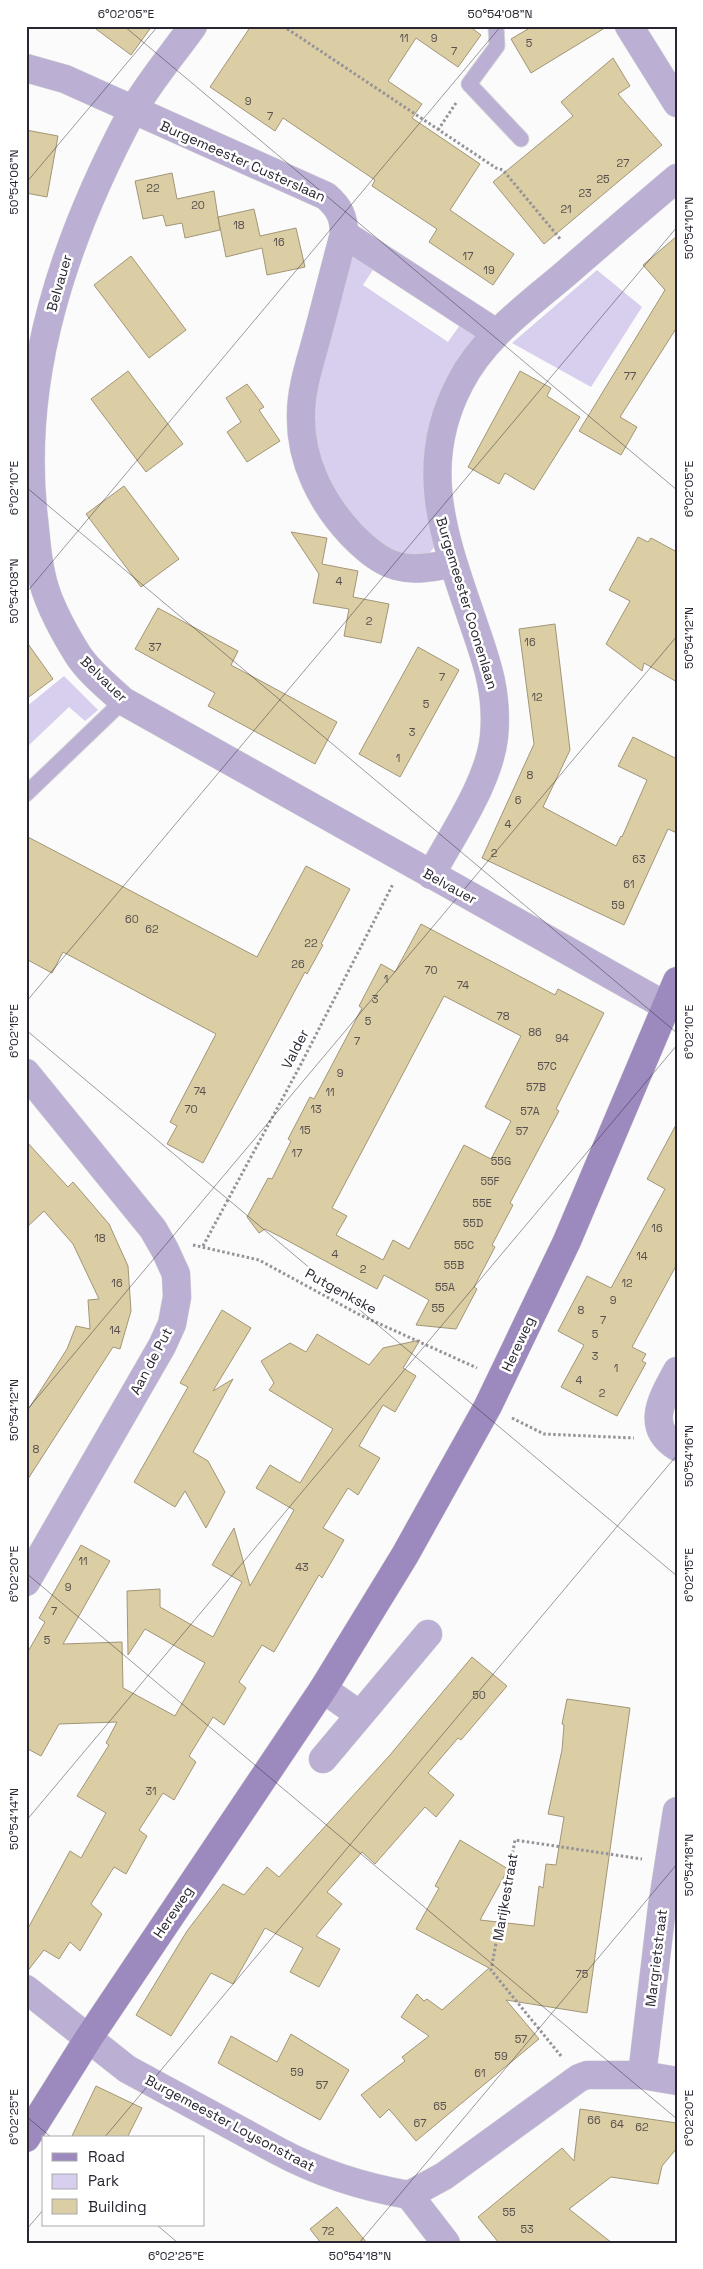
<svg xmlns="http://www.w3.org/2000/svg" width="703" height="2269" viewBox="0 0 703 2269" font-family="'Space Grotesk',sans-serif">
  <rect width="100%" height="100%" fill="#fbfbfb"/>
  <path fill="#d8ceed" d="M350,250L376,265L363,285L448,342L462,322L478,333L468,350L435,546L429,554L401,557L357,527L318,462L311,405Z
    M597,270L642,307L591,387L512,343Z
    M64,676L98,710L85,721L69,707L26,748V707Z"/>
  <path fill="#dbcda4" stroke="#a29676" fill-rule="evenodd" d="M92,26H152L131,55Z
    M251,26H469L481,35L458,67L416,38L388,81L422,104L412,118L480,164L450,210L514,254L493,285L429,242L437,229L372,186L375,180L283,118L275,131L210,87Z
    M533,26H608L531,73L511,39Z
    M613,58L630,86L618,94L662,145L544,244L493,182L573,116L561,102Z
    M26,130L58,136L47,197L26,193Z
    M172,173L177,199L214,191L220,230L185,238L182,223L166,226L163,215L143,219L135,181Z
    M254,209L260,236L296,228L305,267L267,275L262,248L226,257L218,217Z
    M677,236V327L620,417L637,427L621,455L579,431L665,290L643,265Z
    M131,256L186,330L149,358L94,285Z
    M128,371L183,444L146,472L91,399Z
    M520,371L551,388L547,396L580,417L534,490L505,473L499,484L468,467Z
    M247,384L264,407L259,410L280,441L247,462L227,432L241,422L226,398Z
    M124,486L179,559L141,587L86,514Z
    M291,532L327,538L322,564L358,571L353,597L389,604L381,643L344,636L349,609L313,603L319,574Z
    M638,537L648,542L651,538L677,552V682L644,663L642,671L606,644L630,601L609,590Z
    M158,608L238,651L231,665L337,722L315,764L208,706L215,693L135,649Z
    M555,624L570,750L543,807L616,846L621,836L622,837L647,780L618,766L633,737L677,759V833L668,829L624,925L482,858L534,744L519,629Z
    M26,641L53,679L26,699Z
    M418,647L459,670L400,777L359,754Z
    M26,836L257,957L306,866L350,889L321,944L323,945L307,974L305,972L203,1163L167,1144L177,1126L170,1122L216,1034L63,952L52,973L26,959Z
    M421,924L555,995L558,989L604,1013L556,1109L559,1111L510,1203L513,1205L492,1245L495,1247L474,1287L477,1289L456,1329L416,1325L429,1300L384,1275L377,1289L279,1236L265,1229L259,1233L247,1217L268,1178L272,1179L291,1141L288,1139L310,1097L314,1099L362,1008L359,1006L381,964L395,972ZM444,996L521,1036L485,1107L511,1121L491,1159L464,1145L409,1249L393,1240L383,1260L336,1235L347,1216L332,1208Z
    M677,1123V1264L632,1347L646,1354L642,1361L646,1363L617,1416L561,1387L584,1345L558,1331L587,1276L611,1288L665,1189L647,1179Z
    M26,1141L68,1187L73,1182L109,1224L128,1266L131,1311L120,1349L113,1347L26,1482V1413L67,1349L76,1326L90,1329L88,1300L99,1299L73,1244L44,1211L26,1228Z
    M222,1310L251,1328L213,1391L233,1379L193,1452L208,1461L225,1492L206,1528L185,1491L175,1507L134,1482L188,1387L180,1383Z
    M317,1334L369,1365L383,1348L420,1340L403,1368L416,1376L395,1412L383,1405L359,1446L380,1458L358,1495L348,1488L323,1528L344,1540L322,1578L319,1575L274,1652L262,1645L239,1682L246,1688L224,1725L213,1717L189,1756L196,1762L174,1800L163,1793L139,1830L147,1836L126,1874L114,1867L91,1904L102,1914L80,1951L70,1942L59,1959L44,1950L26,1973V1932L70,1851L81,1858L106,1813L77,1796L109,1745L106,1743L117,1722L59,1724L41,1756L26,1748V1655L45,1622L39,1618L81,1545L110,1561L63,1644L122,1642L123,1688L175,1716L205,1663L145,1629L128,1655L127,1591L160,1589V1607L213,1637L242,1582L212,1565L234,1528L250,1586L294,1510L256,1488L270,1465L300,1483L333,1429L269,1390L274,1383L261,1361L290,1343L306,1352Z
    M472,1657L507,1686L461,1740L458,1738L428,1773L454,1795L436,1817L425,1807L375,1864L362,1852L327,1892L342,1904L316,1936L340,1949L319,1987L290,1972L303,1948L265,1928L233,1984L211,1973L171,2036L136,2015L187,1931L223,1884L244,1895L267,1867L279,1877L390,1755Z
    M567,1699L630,1708L587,2013L506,2000L539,2039L416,2141L389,2109L380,2118L361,2095L405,2061L402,2057L429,2036L401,2017L417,1994L424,2001L427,1999L442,2010L489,1968L416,1929L439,1888L435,1886L460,1840L508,1869L480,1920L534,1926L539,1886L543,1888L546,1864L556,1865L564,1817L548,1814L562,1750L564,1725L562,1724Z
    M291,2034L349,2070L320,2120L218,2063L231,2036L277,2062Z
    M96,2086L142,2108L127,2138H71Z
    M580,2109L677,2123V2148L662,2166L658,2184L611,2177L569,2209L612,2243H499L478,2217L562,2148L574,2161Z
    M337,2207L367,2243H321L310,2229Z"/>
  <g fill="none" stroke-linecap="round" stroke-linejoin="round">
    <defs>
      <path id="lane" d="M496,26L497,46L469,84L521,139
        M26,794L123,701"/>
      <path id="street" d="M193,26C173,54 149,82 132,112C65,238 17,376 34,520C36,538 37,556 41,573C46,601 63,631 78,655C89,672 108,687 123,701L666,1006
        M629,26L677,103
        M26,68L65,79L326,196C339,207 344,217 344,234C335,267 327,300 318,333C311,360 301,387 301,415C300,460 321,502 351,534C386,570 405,574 453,563
        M344,234L496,333
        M431,875C452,835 489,783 494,737C498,695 488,665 474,625C446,542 415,468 460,383C483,338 526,307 564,275C602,242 639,210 677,178
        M26,1073L153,1229L165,1250L176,1274L177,1297L172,1324L162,1346L26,1582
        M677,1371C663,1397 644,1426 677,1447
        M323,1689L360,1715
        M323,1759L428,1634
        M26,1989L127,2069L278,2151C319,2173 363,2187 409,2195L446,2243
        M642,2075L662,1907L677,1811
        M409,2195L444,2176L579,2078L587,2075H642L677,2081"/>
      <path id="secondary" d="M26,2138L88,2039L323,1689L405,1555L488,1406L567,1241L677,981"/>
    </defs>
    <use href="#lane" stroke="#d5d4d7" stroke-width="17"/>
    <use href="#street" stroke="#d5d4d7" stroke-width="29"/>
    <use href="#secondary" stroke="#d5d4d7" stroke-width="29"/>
    <path stroke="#959399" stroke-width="3" stroke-dasharray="2.5 2.5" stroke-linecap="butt" d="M283,26L496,168L503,170L561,240
      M438,130L456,103
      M193,1245L259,1260L360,1315L477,1368
      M203,1246L300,1066L393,884
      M512,1418L544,1434L634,1438
      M561,2056L491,1970L515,1840L642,1859"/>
    <use href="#lane" stroke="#bbafd3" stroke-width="15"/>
    <use href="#street" stroke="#bbafd3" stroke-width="28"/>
    <use href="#secondary" stroke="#9c89bd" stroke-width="28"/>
  </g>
  <path fill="none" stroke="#292531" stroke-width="1" stroke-opacity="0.45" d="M124,26L677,490M26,183L158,26M26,487L677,1033M26,593L501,26M26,1002L677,227M26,1030L677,1576M26,1411L677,636M26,1573L677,2119M26,1821L677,1045M26,2116L52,2138M104,2138L677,1455M157,2225L178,2243M26,2230L44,2209M359,2243L677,1864"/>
  <g text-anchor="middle" stroke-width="5" stroke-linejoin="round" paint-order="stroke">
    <g font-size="11" fill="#564f4e">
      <text x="404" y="42">11</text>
      <text x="434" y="42">9</text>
      <text x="529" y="47">5</text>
      <text x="454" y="55">7</text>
      <text x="248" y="105">9</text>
      <text x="270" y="120">7</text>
      <text x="623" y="167">27</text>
      <text x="603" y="183">25</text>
      <text x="153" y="192">22</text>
      <text x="585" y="197">23</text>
      <text x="198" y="209">20</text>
      <text x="566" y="213">21</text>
      <text x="239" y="229">18</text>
      <text x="279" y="246">16</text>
      <text x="468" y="260">17</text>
      <text x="489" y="274">19</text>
      <text x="630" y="380">77</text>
      <text x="339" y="585">4</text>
      <text x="369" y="625">2</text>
      <text x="530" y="646">16</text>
      <text x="155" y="651">37</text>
      <text x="442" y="681">7</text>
      <text x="537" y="701">12</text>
      <text x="426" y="708">5</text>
      <text x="412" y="736">3</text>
      <text x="398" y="762">1</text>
      <text x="530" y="779">8</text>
      <text x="518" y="804">6</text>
      <text x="508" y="828">4</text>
      <text x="494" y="857">2</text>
      <text x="639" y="863">63</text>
      <text x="629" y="888">61</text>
      <text x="618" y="909">59</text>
      <text x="132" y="923">60</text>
      <text x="152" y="933">62</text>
      <text x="311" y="947">22</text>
      <text x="298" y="968">26</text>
      <text x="431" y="974">70</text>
      <text x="386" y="983">1</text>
      <text x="463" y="989">74</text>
      <text x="375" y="1003">3</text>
      <text x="503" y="1020">78</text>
      <text x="368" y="1025">5</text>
      <text x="535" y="1036">86</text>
      <text x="562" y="1042">94</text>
      <text x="357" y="1045">7</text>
      <text x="547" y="1070">57C</text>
      <text x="340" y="1077">9</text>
      <text x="536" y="1091">57B</text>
      <text x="200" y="1095">74</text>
      <text x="330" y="1096">11</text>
      <text x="191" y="1113">70</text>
      <text x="316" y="1113">13</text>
      <text x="530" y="1115">57A</text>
      <text x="305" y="1134">15</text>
      <text x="522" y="1135">57</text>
      <text x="297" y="1157">17</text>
      <text x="501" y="1165">55G</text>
      <text x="490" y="1185">55F</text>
      <text x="482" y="1207">55E</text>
      <text x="473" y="1227">55D</text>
      <text x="657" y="1232">16</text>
      <text x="100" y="1242">18</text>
      <text x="464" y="1249">55C</text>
      <text x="335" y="1258">4</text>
      <text x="642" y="1260">14</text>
      <text x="454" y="1269">55B</text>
      <text x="363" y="1273">2</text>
      <text x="117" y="1287">16</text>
      <text x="627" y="1287">12</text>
      <text x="445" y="1291">55A</text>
      <text x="613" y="1304">9</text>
      <text x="438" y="1312">55</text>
      <text x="581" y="1314">8</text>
      <text x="603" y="1324">7</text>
      <text x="115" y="1334">14</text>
      <text x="595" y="1338">5</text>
      <text x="595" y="1360">3</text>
      <text x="616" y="1372">1</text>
      <text x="579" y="1384">4</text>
      <text x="602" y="1397">2</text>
      <text x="36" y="1453">8</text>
      <text x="83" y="1565">11</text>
      <text x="302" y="1571">43</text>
      <text x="68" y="1591">9</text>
      <text x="54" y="1615">7</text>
      <text x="47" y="1644">5</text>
      <text x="479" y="1699">50</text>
      <text x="151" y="1795">31</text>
      <text x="582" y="1978">75</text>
      <text x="521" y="2043">57</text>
      <text x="501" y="2060">59</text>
      <text x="297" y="2076">59</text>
      <text x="480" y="2077">61</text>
      <text x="322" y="2089">57</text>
      <text x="440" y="2110">65</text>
      <text x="594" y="2124">66</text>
      <text x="420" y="2127">67</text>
      <text x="617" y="2128">64</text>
      <text x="642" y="2131">62</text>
      <text x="509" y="2216">55</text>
      <text x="527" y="2233">53</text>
      <text x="328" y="2235">72</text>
    </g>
    <g font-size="14" fill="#292531" stroke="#fff">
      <text transform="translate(243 161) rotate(24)" y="5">Burgemeester Custerslaan</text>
      <text transform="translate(59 283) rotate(-74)" y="5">Belvauer</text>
      <text transform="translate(467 603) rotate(73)" y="5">Burgemeester Coonenlaan</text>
      <text transform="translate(104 679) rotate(44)" y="5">Belvauer</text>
      <text transform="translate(450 886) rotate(29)" y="5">Belvauer</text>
      <text transform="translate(295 1049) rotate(-63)" y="5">Valder</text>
      <text transform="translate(341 1291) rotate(29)" y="5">Putgenkske</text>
      <text transform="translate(518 1344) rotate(-65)" y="5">Hereweg</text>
      <text transform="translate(151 1361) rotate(-62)" y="5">Aan de Put</text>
      <text transform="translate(505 1897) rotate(-80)" y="5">Marijkestraat</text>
      <text transform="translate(173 1912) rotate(-56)" y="5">Hereweg</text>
      <text transform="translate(656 1958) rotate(-83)" y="5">Margrietstraat</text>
      <text transform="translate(230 2123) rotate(28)" y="5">Burgemeester Loysonstraat</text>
    </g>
  </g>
  <rect width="703" height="2269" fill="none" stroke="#ffffff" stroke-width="55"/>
  <rect x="42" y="2136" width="162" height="90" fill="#ffffff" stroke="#a9a8ad"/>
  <rect x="52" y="2153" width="25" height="8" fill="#9c89bd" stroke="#a9a8ad"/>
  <text x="88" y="2162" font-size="15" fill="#292531">Road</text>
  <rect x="52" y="2174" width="25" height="15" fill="#d8ceed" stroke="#a9a8ad"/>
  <text x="88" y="2186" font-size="15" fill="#292531">Park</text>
  <rect x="52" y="2199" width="25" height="15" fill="#dbcda4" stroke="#a9a8ad"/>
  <text x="88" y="2212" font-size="15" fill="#292531">Building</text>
  <rect x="28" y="28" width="648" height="2214" fill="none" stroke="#292531" stroke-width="2"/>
  <g font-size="12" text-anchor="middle" fill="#292531">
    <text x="126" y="18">6°02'05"E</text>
    <text x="500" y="18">50°54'08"N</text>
    <text transform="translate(14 182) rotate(-90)" y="4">50°54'06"N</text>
    <text transform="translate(689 228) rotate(-90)" y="4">50°54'10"N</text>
    <text transform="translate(14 488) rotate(-90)" y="4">6°02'10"E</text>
    <text transform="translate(689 489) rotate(-90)" y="4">6°02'05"E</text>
    <text transform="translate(14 591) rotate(-90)" y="4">50°54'08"N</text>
    <text transform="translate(689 638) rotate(-90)" y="4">50°54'12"N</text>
    <text transform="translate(14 1031) rotate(-90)" y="4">6°02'15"E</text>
    <text transform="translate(689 1032) rotate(-90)" y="4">6°02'10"E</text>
    <text transform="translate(14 1410) rotate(-90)" y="4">50°54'12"N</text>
    <text transform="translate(689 1456) rotate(-90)" y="4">50°54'16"N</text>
    <text transform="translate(14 1574) rotate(-90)" y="4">6°02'20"E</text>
    <text transform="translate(689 1575) rotate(-90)" y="4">6°02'15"E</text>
    <text transform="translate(14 1819) rotate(-90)" y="4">50°54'14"N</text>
    <text transform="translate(689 1865) rotate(-90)" y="4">50°54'18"N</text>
    <text transform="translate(14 2117) rotate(-90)" y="4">6°02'25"E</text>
    <text transform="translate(689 2118) rotate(-90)" y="4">6°02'20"E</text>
    <text x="176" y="2260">6°02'25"E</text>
    <text x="360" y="2260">50°54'18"N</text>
  </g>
</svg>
